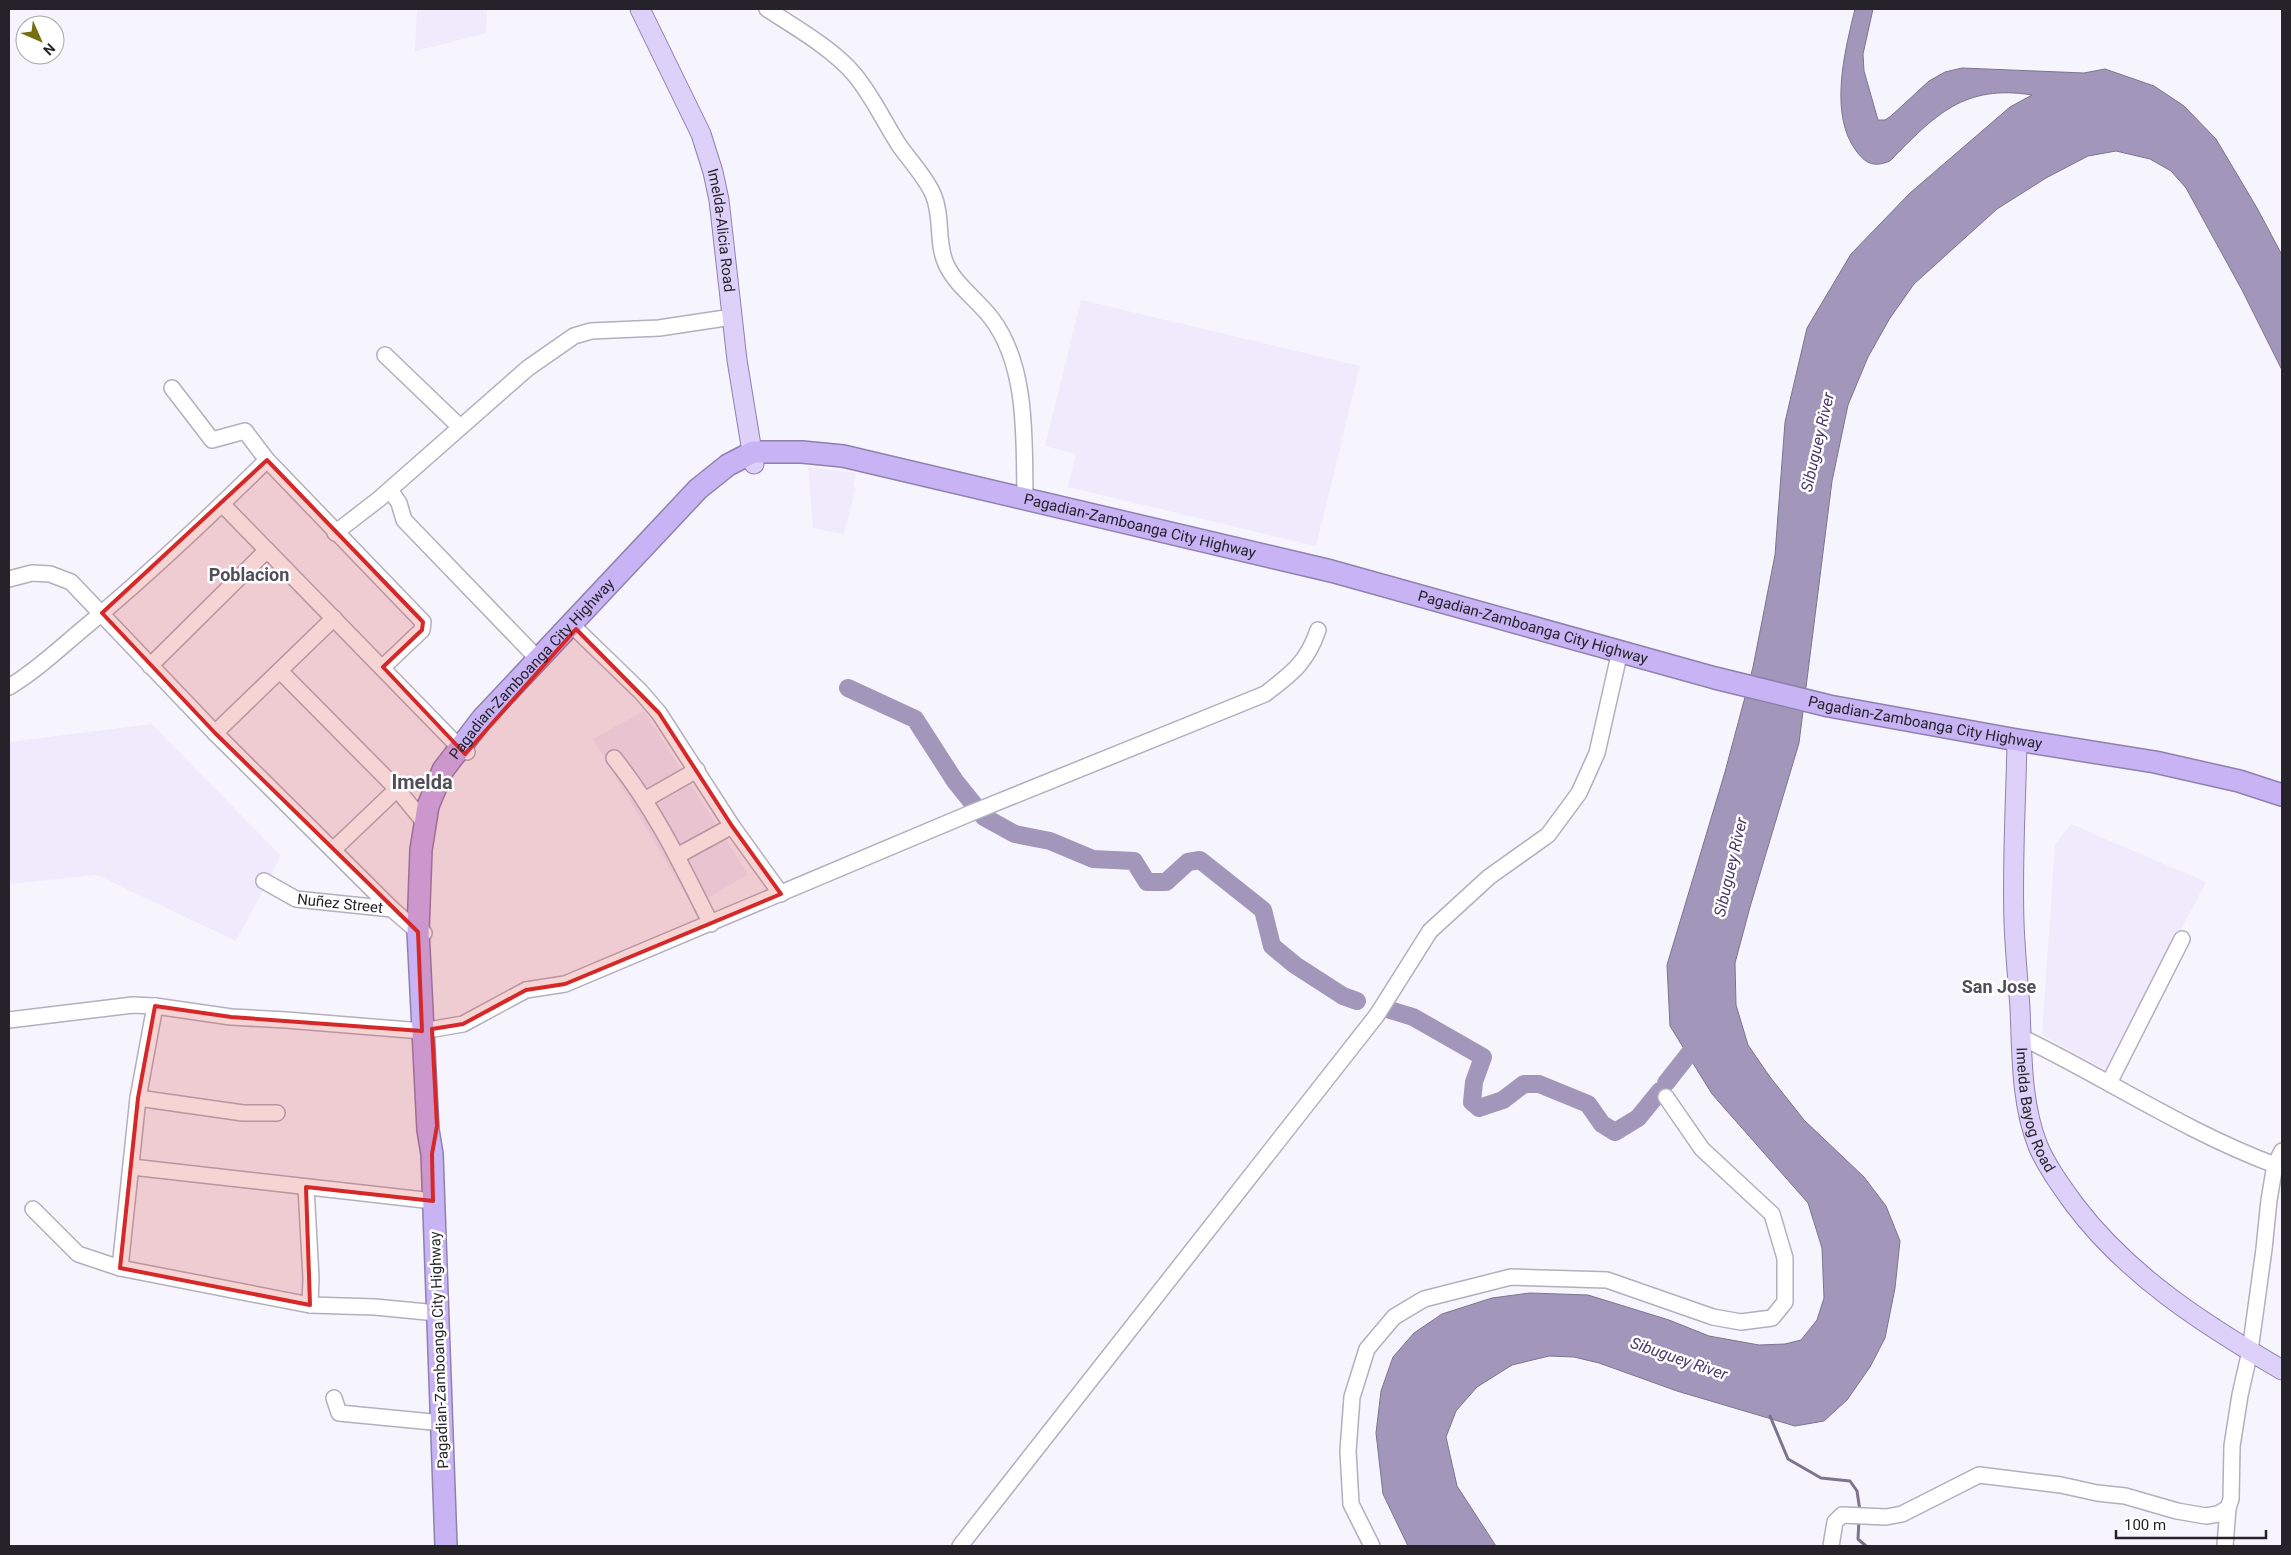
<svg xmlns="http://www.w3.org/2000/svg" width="2291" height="1555" viewBox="0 0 2291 1555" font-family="Roboto,sans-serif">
  <rect width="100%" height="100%" fill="#f6f4fd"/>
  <path fill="#efeafc" d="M417,9H487L486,33L415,51Z
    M1081,300L1360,366L1316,546L1068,487L1076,454L1045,446Z
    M808,467L856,473L853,487L856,488L844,534L813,528Z
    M644,711L748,874L693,907L593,739Z
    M152,724L281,856L236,941L97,875L9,884V742Z
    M2071,824L2206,882L2107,1071L2042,1035L2055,845Z"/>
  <path fill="#a297bb" stroke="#7c748f" d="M1855,9H1873L1863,54L1864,71L1878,120H1885L1891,116L1929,81L1945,72L1962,68L2084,73L2105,69L2154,86L2184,106L2216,139L2257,208L2282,255V370L2242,290L2186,188L2171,171L2150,159L2116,151L2088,156L2046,178L1997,209L1914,284L1890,318L1868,357L1848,405L1832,481L1799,743L1750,907L1735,963L1736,1005L1748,1045L1770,1077L1804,1120L1864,1177L1886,1206L1900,1241L1895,1288L1885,1338L1870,1367L1847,1400L1824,1421L1795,1426L1677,1391L1599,1363L1574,1357L1549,1356L1512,1365L1477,1387L1456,1411L1446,1437L1457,1486L1496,1546H1408L1383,1494L1376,1433L1381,1391L1393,1357L1414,1333L1442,1314L1492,1298L1530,1293L1588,1295L1669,1320L1709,1336L1759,1345L1785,1344L1801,1340L1817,1320L1824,1298L1822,1248L1808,1203L1712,1094L1670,1026L1667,965L1725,772L1753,667L1775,555L1785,422L1807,328L1851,254L1910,193L2010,107L2032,95C1964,84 1935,115 1890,161C1875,167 1867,165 1857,152C1828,115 1845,50 1855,9Z"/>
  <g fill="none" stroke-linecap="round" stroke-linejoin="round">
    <path stroke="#7c748f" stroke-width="3" d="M1770,1416L1788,1459L1821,1478L1850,1481L1857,1491L1860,1511
      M1859,1520L1858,1539L1866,1546"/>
    <path stroke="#a297bb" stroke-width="18" d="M848,688L915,719L955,781L984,817L1015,834L1050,841L1093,859L1134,861L1147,882H1166L1188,862L1200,860L1263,910L1272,946L1295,965L1343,996L1357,1001
      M1390,1010L1413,1017L1483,1057L1474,1082L1472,1102L1479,1108L1503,1100L1524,1084H1539L1588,1104L1602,1124L1615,1132L1638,1118L1660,1091
      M1666,1083L1703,1036"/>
    <defs>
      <g id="minor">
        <path d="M767,9C795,27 833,49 854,74C872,95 884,122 899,145C910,161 925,176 933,194C943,217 936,242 946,264C956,286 978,300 992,319C1028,367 1024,441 1025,498"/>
        <path d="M385,355L460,427"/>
        <path d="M172,388L212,440L245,431L267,460L423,622L422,630L383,667"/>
        <path d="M390,490L399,503L404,520L538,659"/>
        <path d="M222,504L460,748L467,752"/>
        <path d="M335,533L379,499L528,368L574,336L591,331L659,328L732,317"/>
        <path d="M9,579L32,573L50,574L71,582L215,733L392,909L416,930L424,933"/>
        <path d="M576,629L641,692L659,713L732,826L677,856"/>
        <path d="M150,666L267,550"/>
        <path d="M280,671L397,789L424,822"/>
        <path d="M9,687C36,671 60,648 84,628C148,575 208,518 267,460"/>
        <path d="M215,733L334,618"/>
        <path d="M614,758C655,809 682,866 711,924"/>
        <path d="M646,799L697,770"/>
        <path d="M732,826L781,894"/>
        <path d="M333,850L397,789"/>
        <path id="s1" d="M264,881L296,899L392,909"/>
        <path d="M9,1020L133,1005L155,1006L231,1017L286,1020L422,1031L463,1024L526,990L565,984L971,813L1265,694C1291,674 1307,663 1318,630"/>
        <path d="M2021,1037C2106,1078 2186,1132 2275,1165"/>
        <path d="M2109,1083L2182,939"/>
        <path d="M138,1098L243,1113H277"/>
        <path d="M132,1167L433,1201"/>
        <path d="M306,1187L311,1278L310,1305"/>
        <path d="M33,1209L78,1254L120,1268L310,1305L375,1307L437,1313"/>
        <path d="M120,1268L138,1098L155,1006"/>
        <path d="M334,1398L339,1413L443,1423"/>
        <path d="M960,1546L1377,1015L1430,931L1489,877L1548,835L1579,793L1597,753L1620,651"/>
        <path d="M1372,1546L1351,1504L1348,1451L1352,1397L1367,1349L1394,1317L1424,1299L1511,1277L1607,1280L1713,1317L1741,1322L1772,1318L1785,1302V1258L1772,1214L1702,1149L1666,1097"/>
        <path d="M1831,1546L1835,1522L1842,1515L1886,1517L1902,1514L1979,1475L2061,1485L2097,1493L2125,1496L2177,1511L2206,1516L2218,1514L2228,1508"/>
        <path d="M2225,1546L2228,1508L2231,1499L2232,1446L2240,1395L2250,1351L2264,1249L2269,1200L2275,1165L2282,1151"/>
      </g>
      <g id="major">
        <path id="s2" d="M640,9L701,134L713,172L719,200L737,360L754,464"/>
        <path id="s3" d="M2017,740C2016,801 2012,861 2014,922C2015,951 2018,980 2020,1008C2022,1055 2021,1103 2038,1146C2047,1167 2061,1186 2074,1204C2128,1276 2205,1325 2282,1370"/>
      </g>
      <g id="highway">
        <path id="s4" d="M446,1546L432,1154L428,1130L418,931L421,850L428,806L443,770L482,719L698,489L728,465L753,452H802L843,456L1331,571L1715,678L1829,706L2017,740L2155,762L2239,781L2282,795"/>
      </g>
    </defs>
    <use href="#minor" stroke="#b3afbe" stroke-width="18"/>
    <use href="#major" stroke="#8f81ae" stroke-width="21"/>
    <use href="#highway" stroke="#8f81ae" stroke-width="24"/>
    <use href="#minor" stroke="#fff" stroke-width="15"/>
    <use href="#major" stroke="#ded1f9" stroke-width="19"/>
    <use href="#highway" stroke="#c8b3f5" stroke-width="21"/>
  </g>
  <path fill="#d62828" fill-opacity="0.2" stroke="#d62828" stroke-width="4" stroke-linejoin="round" d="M267,460L423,622L422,630L383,667L465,754L576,629L659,713L732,826L781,894L565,984L526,990L463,1024L432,1029L437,1126L432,1154L433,1201L306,1187L310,1305L120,1268L138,1098L155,1006L231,1017L422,1031L418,932L215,733L102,613Z"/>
  <g text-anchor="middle" stroke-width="5" stroke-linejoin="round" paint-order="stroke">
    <g font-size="15" fill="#252329" stroke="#fff">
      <text dy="5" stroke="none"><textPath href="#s2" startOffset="238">Imelda-Alicia Road</textPath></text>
      <text dy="5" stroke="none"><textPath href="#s4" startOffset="1622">Pagadian-Zamboanga City Highway</textPath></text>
      <text dy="5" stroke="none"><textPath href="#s4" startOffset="2028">Pagadian-Zamboanga City Highway</textPath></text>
      <text dy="5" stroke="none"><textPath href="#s4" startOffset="915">Pagadian-Zamboanga City Highway</textPath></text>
      <text dy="5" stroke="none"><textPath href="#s4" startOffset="2432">Pagadian-Zamboanga City Highway</textPath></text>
      <text dy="5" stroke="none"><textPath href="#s1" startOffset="81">Nuñez Street</textPath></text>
      <text dy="5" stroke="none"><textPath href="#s3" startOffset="372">Imelda Bayog Road</textPath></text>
      <text transform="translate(439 1350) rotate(-92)" y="5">Pagadian-Zamboanga City Highway</text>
    </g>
    <g font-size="16" font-style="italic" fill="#4c3a6c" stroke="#fff">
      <text transform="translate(1817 442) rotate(-77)" y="6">Sibuguey River</text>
      <text transform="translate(1730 867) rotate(-77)" y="6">Sibuguey River</text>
      <text transform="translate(1679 1358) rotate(19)" y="6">Sibuguey River</text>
    </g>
    <g font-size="18" font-weight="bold" fill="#514e5a" stroke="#fff">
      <text x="249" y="581">Poblacion</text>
      <text x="1999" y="993">San Jose</text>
    </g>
    <g font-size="20" font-weight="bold" fill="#514e5a" stroke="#fff">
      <text x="422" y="789">Imelda</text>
    </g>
  </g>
  <rect width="2291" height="1555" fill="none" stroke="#252329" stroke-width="20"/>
  <g transform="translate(40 40) rotate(135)"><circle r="24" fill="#ffffff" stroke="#a8a7a9"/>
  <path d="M0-4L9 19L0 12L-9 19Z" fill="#766f0e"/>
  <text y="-8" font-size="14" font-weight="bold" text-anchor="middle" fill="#252329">N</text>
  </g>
  <path d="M2116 1530v8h150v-8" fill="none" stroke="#252329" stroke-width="2.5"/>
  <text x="2124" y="1530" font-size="15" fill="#252329" stroke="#ffffff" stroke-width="4" paint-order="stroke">100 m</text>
</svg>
